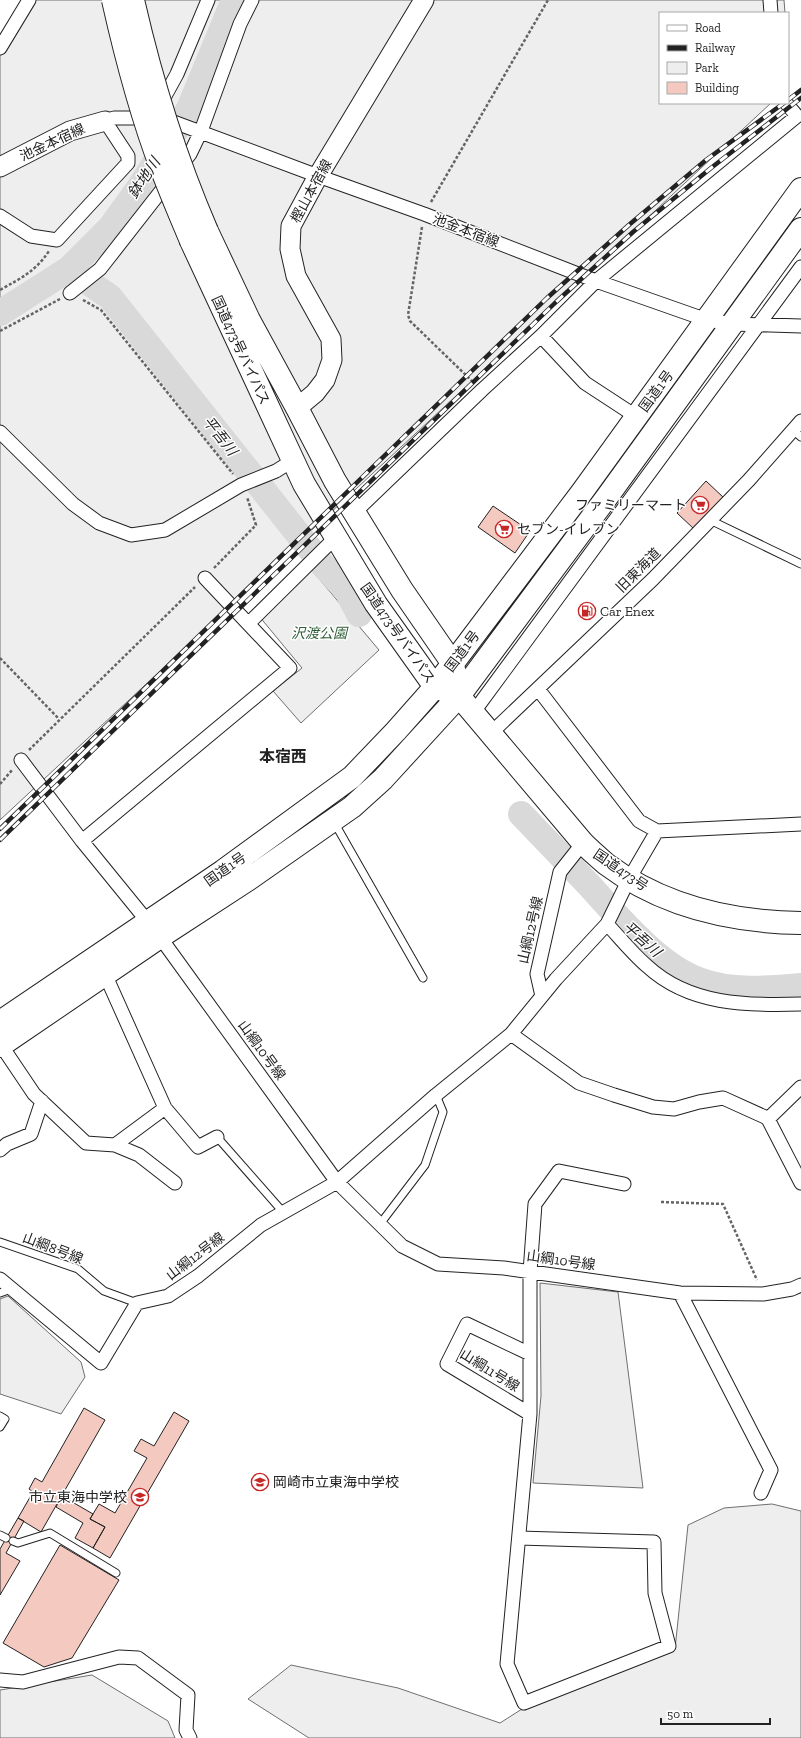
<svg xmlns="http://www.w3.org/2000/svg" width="801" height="1738" viewBox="0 0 801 1738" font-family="'Zilla Slab','Noto Sans JP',serif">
  <rect width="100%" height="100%" fill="#fff"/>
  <path fill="#eee" stroke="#6f6f6f" d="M22,0H784L785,13H660V103H771L0,820V35Z
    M310,568L379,650L301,723L273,691L302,668L259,616Z
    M8,1296L81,1362L85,1377L61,1414L0,1394V1299Z
    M772,1504L801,1511V1738H309L248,1699L291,1665L398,1688L500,1723L522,1709L675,1649L688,1525L724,1508Z
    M92,1675L168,1721L175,1738H0V1690Z"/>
  <path fill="#ededed" stroke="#6f6f6f" d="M540,1283L618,1292L643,1488L533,1483L541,1396Z"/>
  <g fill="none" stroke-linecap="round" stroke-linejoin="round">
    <path stroke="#d9d9d9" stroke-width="26" d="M69,269L110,297L321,563L347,591L359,614
      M0,313L69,269L110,228L141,185L189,109L234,0
      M521,814C544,838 567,862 590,886C618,917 659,966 699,980C730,992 768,989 801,986"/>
  </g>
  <path fill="#f3c9c0" stroke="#222" d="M706,481L724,498L694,529L677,513Z
    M493,506L530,531L515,553L478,527Z
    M84,1408L105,1420L41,1532L18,1518L33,1492L29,1489L35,1478L42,1482Z
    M174,1412L189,1421L110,1558L93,1548L105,1527L90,1519L99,1504L115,1513L147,1458L134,1451L141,1439L154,1446Z
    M62,1496L93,1514L90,1519L105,1527L93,1548L75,1538L83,1523L56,1507Z
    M18,1518L24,1521L6,1553L20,1561L0,1595V1549Z
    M60,1545L119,1580L72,1658L44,1667L3,1643Z"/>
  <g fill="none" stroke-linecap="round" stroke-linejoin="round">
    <defs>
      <path id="lane" d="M793,430L801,437
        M710,520L801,564
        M334,822L423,978
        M217,1137L283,1212
        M380,1224L425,1165L443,1112L436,1095
        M0,1242L78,1269L104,1291L137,1303
        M0,1293L11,1289
        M0,1416L5,1419L0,1427
        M0,1535L6,1538
        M13,1541L18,1543L50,1533L116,1573"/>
      <path id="street" d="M770,0L771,13
        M0,48L29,0
        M160,105L177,74L208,0
        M0,216L31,236L57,240L128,163V156L105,121L114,118H136L171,121L318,176L424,214L596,281L707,320L733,324L801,326
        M70,293L100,269L190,154L201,131L240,24L252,0
        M541,336L585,383L637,417
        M0,432L73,504L99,523L131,535L165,530L241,485L276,471L292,461
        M354,513L482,390L541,336L596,281L797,116L786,103
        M249,623L335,538
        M538,689L639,821L657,831L801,824
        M473,713L801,267
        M490,734L653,579L749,480L801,421
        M21,760L82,841L148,922
        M82,841L290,668L205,578
        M607,924C620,938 633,954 647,966C689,1005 747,1006 801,1004
        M160,937L337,1182L402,1246L438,1264L504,1268L680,1293L763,1294L792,1289L801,1285
        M105,974L165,1108L198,1147L217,1137
        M542,996L537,974L560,872L583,843
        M511,1034L579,1083L614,1095L653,1107L674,1109L699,1102L723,1098L765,1117L768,1119L801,1183
        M1,1045L34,1094L86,1143L115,1145L165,1108
        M768,1119L801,1087
        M115,1145L139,1155L175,1183
        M0,1150L7,1144L31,1134L42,1101
        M0,1279L101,1363L137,1303L168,1296L198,1276L261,1225L337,1182L436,1095L511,1034L556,979L607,924L629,879L657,831
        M680,1293L771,1470L761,1493
        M530,1354L467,1324L447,1364L530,1414
        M519,1538L654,1542L655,1593L669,1646L524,1703L507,1664L530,1414V1272L535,1204L559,1171L624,1184
        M0,1680L23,1682L119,1657L138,1658L188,1695L186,1730L190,1738"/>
      <path id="secondary" d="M0,167L70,131L105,121
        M297,408L315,393L325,380L332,360L331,339L296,276L290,249L291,226L318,176L424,0"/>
      <path id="highway" d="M207,231L249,320L297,408L335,481L402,590L453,664L459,696L583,843C590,850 598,857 606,864C662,906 732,922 801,923
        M191,241L304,484L376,604L435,687L448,692
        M0,1022L223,871L352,777L396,731L435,687L582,492L801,189
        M0,1046L160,937L249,879L352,807L383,779L459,696L607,497L801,229"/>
    </defs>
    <use href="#lane" stroke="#222" stroke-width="9"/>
    <use href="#street" stroke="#222" stroke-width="15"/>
    <use href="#secondary" stroke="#222" stroke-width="21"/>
    <use href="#highway" stroke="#222" stroke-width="24"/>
    <path stroke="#646464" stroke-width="2.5" stroke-dasharray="3 2" stroke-linecap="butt" d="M431,202L548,0
      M422,227L408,315L410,321L473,382
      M0,290C21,278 35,272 49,251
      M83,300L101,310L233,474
      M0,331L60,299
      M214,568L256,525L247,497
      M0,658L59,719
      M29,750L195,587
      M0,784L13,769
      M661,1202L723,1204L757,1280"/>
    <use href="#lane" stroke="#fff" stroke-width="7"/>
    <use href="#street" stroke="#fff" stroke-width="13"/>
    <use href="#secondary" stroke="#fff" stroke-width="19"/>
    <use href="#highway" stroke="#fff" stroke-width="22"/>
    <defs>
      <path id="rail" d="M788,100L801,90
        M0,829L547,298L630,224L706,160L784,103
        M0,840L556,302L633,232L711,168L801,98"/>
    </defs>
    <use href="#rail" stroke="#222" stroke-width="4.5"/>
    <use href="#rail" stroke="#fff" stroke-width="3" stroke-dasharray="9" stroke-linecap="butt"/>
    <defs>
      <path id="highway-bridge" d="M113,0C126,58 141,115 162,170C171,194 181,217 191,241
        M133,0C151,79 175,157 207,231"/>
    </defs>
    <use href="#highway-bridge" stroke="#222" stroke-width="24" stroke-linecap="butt"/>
    <use href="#highway-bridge" stroke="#fff" stroke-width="22"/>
  </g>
  <defs>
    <symbol id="supermarket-ring" viewBox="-11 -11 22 22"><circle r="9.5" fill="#fff" stroke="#c62828" stroke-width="1.5"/><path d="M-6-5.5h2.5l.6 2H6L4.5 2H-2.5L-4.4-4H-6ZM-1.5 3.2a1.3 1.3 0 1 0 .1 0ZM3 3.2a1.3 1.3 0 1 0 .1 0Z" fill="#c62828"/></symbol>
    <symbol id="fuel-ring" viewBox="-11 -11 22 22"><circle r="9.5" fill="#fff" stroke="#c62828" stroke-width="1.5"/><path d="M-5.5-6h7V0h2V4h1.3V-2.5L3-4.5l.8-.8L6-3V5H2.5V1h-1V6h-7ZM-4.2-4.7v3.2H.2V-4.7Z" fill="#c62828"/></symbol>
    <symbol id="school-ring" viewBox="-11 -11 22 22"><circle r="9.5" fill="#fff" stroke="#c62828" stroke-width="1.5"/><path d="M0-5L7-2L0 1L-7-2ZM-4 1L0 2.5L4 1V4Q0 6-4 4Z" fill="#c62828"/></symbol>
  </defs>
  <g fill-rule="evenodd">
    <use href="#supermarket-ring" x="690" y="495" width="20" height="20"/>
    <use href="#supermarket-ring" x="494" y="519" width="20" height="20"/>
    <use href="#fuel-ring" x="577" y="601" width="20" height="20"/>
    <use href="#school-ring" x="250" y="1472" width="20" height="20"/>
    <use href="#school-ring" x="130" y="1487" width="20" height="20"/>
  </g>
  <g text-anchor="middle" stroke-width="3" stroke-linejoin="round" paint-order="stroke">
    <g font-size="14" fill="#222" stroke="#fff">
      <text transform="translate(52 142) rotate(-25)" y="5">池金本宿線</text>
      <text transform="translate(311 191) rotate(-61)" y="5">樫山本宿線</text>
      <text transform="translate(466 230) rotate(21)" y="5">池金本宿線</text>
      <text transform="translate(241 350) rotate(65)" y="5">国道473号バイパス</text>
      <text transform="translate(656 391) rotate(-54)" y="5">国道1号</text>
      <text transform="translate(638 570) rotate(-45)" y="5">旧東海道</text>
      <text transform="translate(398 633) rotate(55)" y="5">国道473号バイパス</text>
      <text transform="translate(462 651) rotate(-53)" y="5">国道1号</text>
      <text transform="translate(225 869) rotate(-35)" y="5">国道1号</text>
      <text transform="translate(621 870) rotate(34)" y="5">国道473号</text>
      <text transform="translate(530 930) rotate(-77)" y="5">山綱12号線</text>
      <text transform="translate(262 1050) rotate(54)" y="5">山綱10号線</text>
      <text transform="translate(53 1248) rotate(21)" y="5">山綱8号線</text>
      <text transform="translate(195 1256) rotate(-37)" y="5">山綱12号線</text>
      <text transform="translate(561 1260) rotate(8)" y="5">山綱10号線</text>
      <text transform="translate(490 1370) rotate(32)" y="5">山綱11号線</text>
    </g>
    <g font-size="14" fill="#222" stroke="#fff" text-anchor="start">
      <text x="687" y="510" text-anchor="end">ファミリーマート</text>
      <text x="517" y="534">セブン-イレブン</text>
      <text x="600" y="616">Car Enex</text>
      <text x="273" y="1487">岡崎市立東海中学校</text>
      <text x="127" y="1502" text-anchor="end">市立東海中学校</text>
    </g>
    <g font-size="14" font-style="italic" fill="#2f5e38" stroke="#fff">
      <text x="319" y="638">沢渡公園</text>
    </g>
    <g font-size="15" font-style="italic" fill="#222" stroke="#fff">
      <text transform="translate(144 178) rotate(-56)" y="5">鉢地川</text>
      <text transform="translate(220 436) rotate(52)" y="5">平吾川</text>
      <text transform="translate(642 939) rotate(42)" y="5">平吾川</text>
    </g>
    <g font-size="16" font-weight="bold" fill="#222" stroke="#fff">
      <text x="283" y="762">本宿西</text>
    </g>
  </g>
  <rect x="659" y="12" width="130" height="92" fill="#ffffff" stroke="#a7a7a7"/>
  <rect x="667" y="25" width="20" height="6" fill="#ffffff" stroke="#a7a7a7"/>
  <text x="695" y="32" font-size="12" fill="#222222">Road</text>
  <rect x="667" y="45" width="20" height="6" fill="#222222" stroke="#a7a7a7"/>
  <text x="695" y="52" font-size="12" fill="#222222">Railway</text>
  <rect x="667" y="62" width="20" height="12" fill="#eeeeee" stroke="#a7a7a7"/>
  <text x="695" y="72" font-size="12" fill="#222222">Park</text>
  <rect x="667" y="82" width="20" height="12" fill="#f3c9c0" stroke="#a7a7a7"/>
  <text x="695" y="92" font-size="12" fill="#222222">Building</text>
  <path d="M661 1718v6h109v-6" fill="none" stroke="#222222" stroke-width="2"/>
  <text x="667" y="1718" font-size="12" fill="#222222" stroke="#ffffff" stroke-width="3" paint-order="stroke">50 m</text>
</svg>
